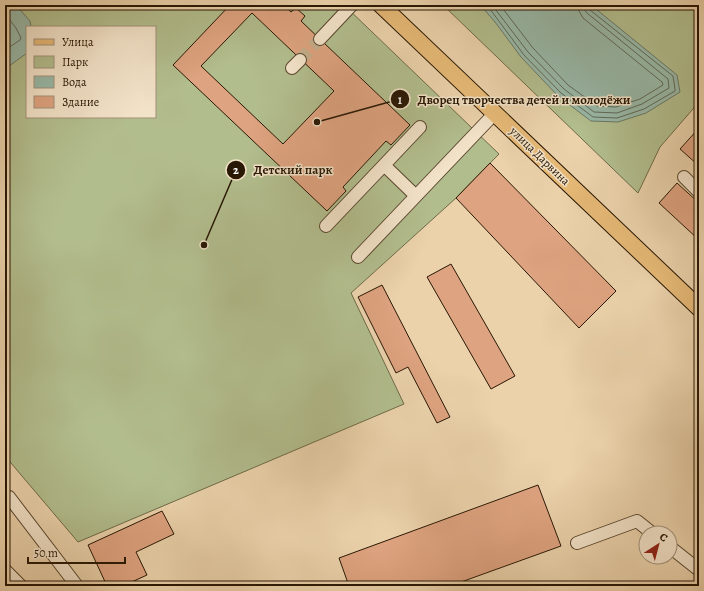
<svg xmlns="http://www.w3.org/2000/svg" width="704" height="591" viewBox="0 0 704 591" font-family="Alegreya,serif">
  <rect width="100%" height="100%" fill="#ebd2ab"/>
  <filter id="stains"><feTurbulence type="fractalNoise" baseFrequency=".005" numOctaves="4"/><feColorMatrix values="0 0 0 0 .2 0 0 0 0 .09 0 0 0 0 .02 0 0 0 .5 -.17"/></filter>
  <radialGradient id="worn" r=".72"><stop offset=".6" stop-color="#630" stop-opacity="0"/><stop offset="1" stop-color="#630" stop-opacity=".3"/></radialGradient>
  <path fill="#b2bd8d" stroke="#6d6a48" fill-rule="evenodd" d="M5,5H344L499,154L456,198L351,293L404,404L78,542L5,456ZM27,27H155V117H27Z
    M443,5H699V102L660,147L638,193Z"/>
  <path fill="#98b8a7" stroke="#6b7866" d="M5,5H16L30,21L31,27H27V53L5,69Z
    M484,5H591L677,75L680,92L646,113L618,122L591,121L558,96L521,57L495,22L482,7Z"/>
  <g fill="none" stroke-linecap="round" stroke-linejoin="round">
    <path stroke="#606856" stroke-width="1" d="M487,5L524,55L561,93L593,117L617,118L644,109L675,91V89L673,76L590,10L589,5
      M492,5L528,52L564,89L594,112L617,113L642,104L669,88L668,79L587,13L584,9V5
      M500,5L533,48L568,85L597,106L616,107L640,99L663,85L662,82L583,18L579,11L578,5
      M5,14L16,28L21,38L20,40L5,50"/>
  </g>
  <path fill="#dea380" stroke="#281704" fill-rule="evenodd" d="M230,5H284L291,12L296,8L305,16L301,21L410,125L391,145L386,141L343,187L346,191L327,211L173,65ZM252,13L334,91L283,144L201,66Z
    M699,128V164L698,165L680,149Z
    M490,163L616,291L579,328L456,198Z
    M677,183L699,203V240L659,203Z
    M451,264L515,376L491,389L427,277Z
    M382,285L450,417L437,423L408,367L396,373L358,297Z
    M538,485L561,546L450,586H349L339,558Z
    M162,511L174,534L136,552L147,575L123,586H107L88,545Z"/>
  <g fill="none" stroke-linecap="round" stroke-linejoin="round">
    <path stroke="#c4ad8a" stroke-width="12" stroke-dasharray="12 6" stroke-linecap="butt" d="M300,60L320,39"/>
    <defs>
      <path id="minor" d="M320,39L352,5
        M292,68L300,60
        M384,165L420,127
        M684,177L699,192
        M326,226L384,165L416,196L495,113
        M358,257L416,196
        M9,497L77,586
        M577,543L637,521L652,533
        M670,547L699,570
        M5,570L21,586"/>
      <path id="major" d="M381,5L699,308"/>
    </defs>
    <use href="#minor" stroke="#59462e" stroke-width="14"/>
    <use href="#major" stroke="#281704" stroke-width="18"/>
    <use href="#minor" stroke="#f2e2c8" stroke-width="12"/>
    <use href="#major" stroke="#e6b976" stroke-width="16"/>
  </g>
  <g text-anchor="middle" stroke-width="3" stroke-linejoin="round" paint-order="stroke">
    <g font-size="12" fill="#281704" stroke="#f2e2c8">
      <text transform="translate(540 156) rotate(44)" y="4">улица Дарвина</text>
    </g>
  </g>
  <path fill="none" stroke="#281704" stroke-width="1.5" d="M317 122L400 99M204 245L236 170"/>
  <g fill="#281704" stroke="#f2e2c8" stroke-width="1.5">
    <circle cx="317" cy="122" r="4"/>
    <circle cx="204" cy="245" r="4"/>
    <circle cx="400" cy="99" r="10"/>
    <circle cx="236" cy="170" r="10"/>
  </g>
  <g font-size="12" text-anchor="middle" font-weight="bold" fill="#fff">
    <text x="400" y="104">1</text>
    <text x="236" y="174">2</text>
  </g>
  <g font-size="13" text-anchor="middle" font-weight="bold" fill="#281704" stroke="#f2e2c8" stroke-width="3" stroke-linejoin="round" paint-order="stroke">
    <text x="524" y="104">Дворец творчества детей и молодёжи</text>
    <text x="293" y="174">Детский парк</text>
  </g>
  <rect width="704" height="591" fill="none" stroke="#ebd2ab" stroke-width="20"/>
  <rect x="6" y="6" width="692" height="579" fill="none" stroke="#281704" stroke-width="2"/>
  <rect x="10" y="10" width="684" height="571" fill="none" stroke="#281704"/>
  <rect x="26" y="26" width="130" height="92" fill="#f2e2c8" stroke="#a1917a"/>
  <rect x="34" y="39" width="20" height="6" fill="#e6b976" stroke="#a1917a"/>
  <text x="62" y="46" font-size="12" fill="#281704">Улица</text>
  <rect x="34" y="56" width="20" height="12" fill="#b2bd8d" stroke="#a1917a"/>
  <text x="62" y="66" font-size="12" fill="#281704">Парк</text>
  <rect x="34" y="76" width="20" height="12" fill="#98b8a7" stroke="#a1917a"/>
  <text x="62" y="86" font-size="12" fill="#281704">Вода</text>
  <rect x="34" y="96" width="20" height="12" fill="#dea380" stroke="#a1917a"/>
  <text x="62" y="106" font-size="12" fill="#281704">Здание</text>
  <g transform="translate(658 545) rotate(36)"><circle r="19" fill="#f2e2c8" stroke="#a1917a"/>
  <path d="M0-3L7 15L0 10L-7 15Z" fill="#8f2418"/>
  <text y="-6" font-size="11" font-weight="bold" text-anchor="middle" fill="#281704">С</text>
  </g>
  <path d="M28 557v6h97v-6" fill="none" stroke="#281704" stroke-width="2"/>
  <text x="34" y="557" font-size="12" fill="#281704" stroke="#f2e2c8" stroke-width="3" paint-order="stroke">50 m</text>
  <rect width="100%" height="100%" filter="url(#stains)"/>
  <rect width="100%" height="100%" fill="url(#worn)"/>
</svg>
